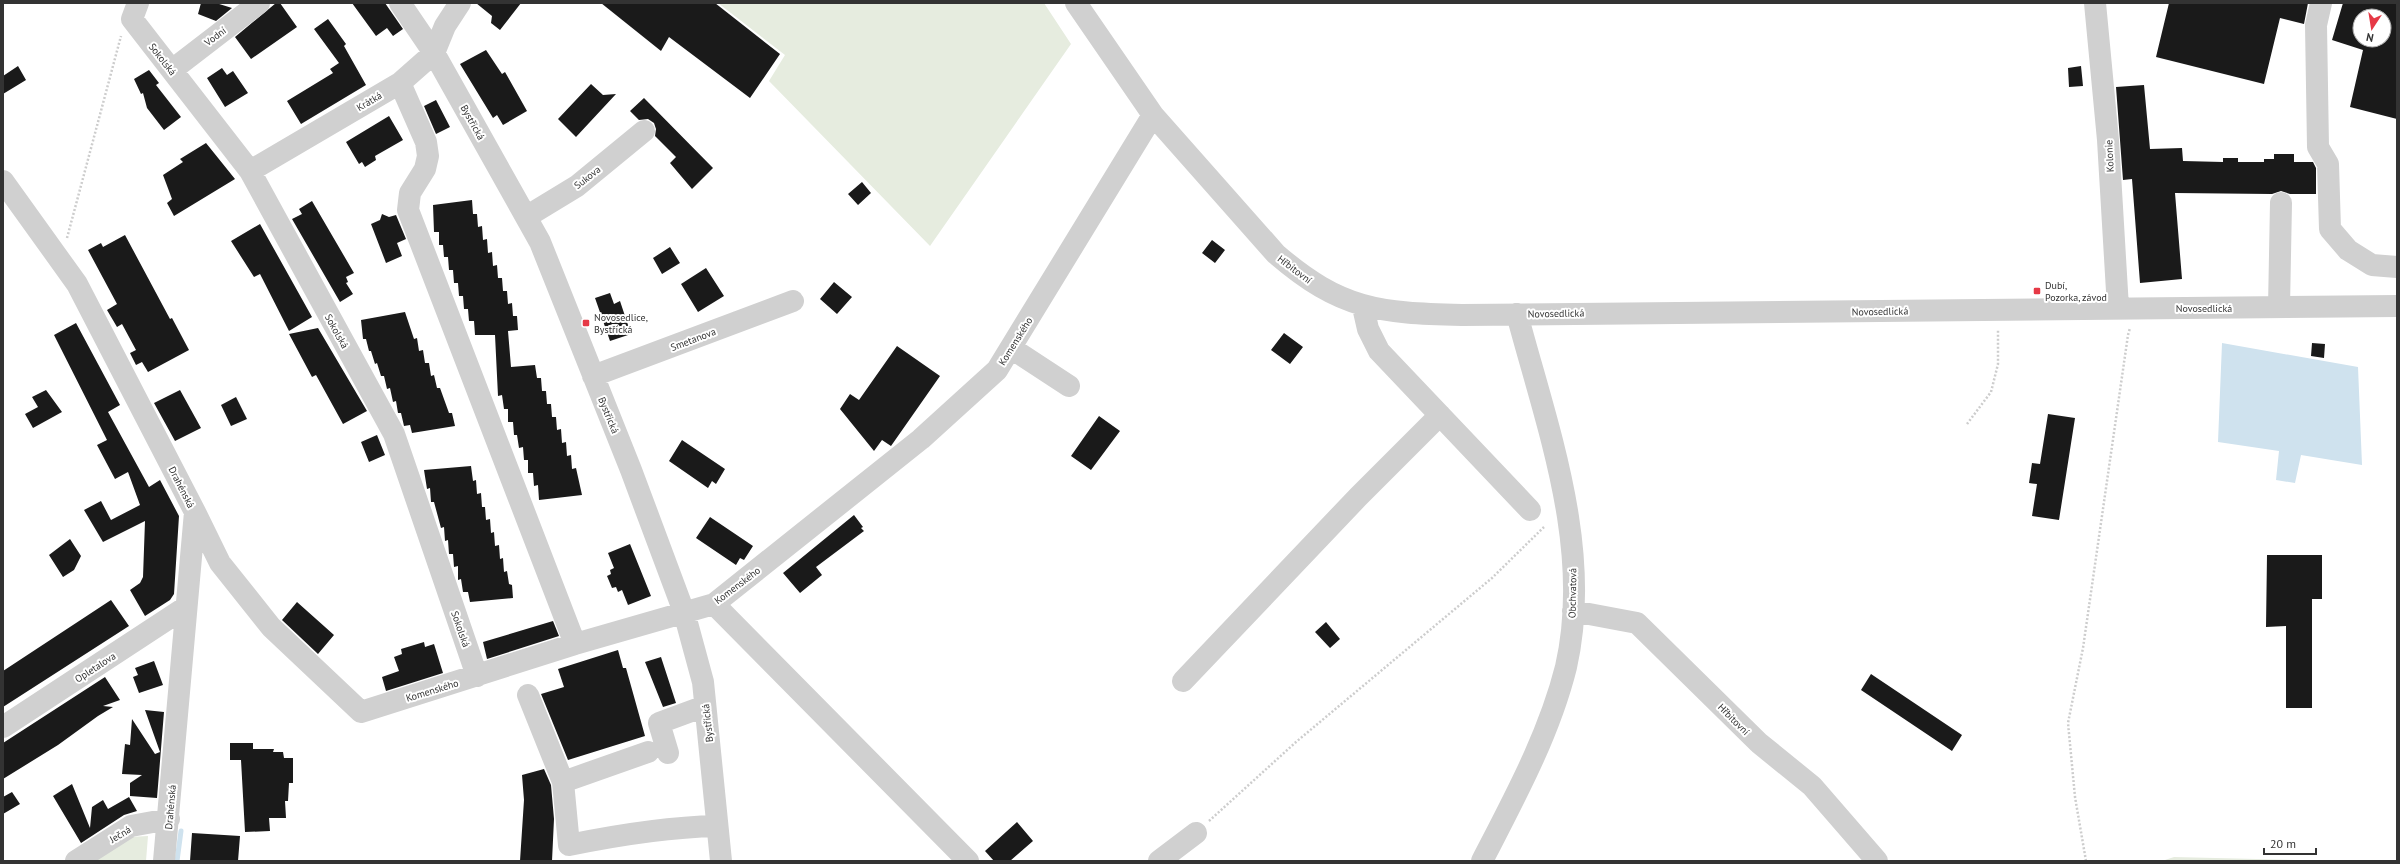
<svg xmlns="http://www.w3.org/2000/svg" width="2400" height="864" viewBox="0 0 2400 864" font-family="'PT Sans',sans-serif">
  <rect width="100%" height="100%" fill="#fff"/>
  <path fill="#e6ecdf" d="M718,3H1044L1071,44L930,246L769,81L785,55Z
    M148,836L146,861H92L129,837Z
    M2174,857L2335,861H2162Z"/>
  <path fill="#cfe2ee" d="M2222,343L2358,367L2362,465L2301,455L2295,483L2276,480L2279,451L2218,442Z"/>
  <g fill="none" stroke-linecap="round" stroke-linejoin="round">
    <path stroke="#cfe2ee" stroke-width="5" d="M177,861L181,831"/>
  </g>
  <path fill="#1a1a1a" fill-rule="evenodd" d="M201,3H216L232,8L216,21L198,14Z
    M276,3H280L297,27L251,59L235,37Z
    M352,3H385L403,29L393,36L387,28L376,36Z
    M476,3H521L500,30L491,23L492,16Z
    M601,3H715L780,54L750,98L669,37L661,51Z
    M2169,3H2308L2304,24L2280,18L2264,84L2156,57Z
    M2343,3H2397V119L2350,107L2363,50L2332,40ZM2360,16H2384V40H2360Z
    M328,19L346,44L344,46L366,85L301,124L287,101L333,73L330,69L339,63L314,29Z
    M486,50L502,74L505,72L527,111L503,125L497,115L493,118L460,64Z
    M18,66L26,80L3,94V76Z
    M2081,66L2083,86L2069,87L2068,68Z
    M222,68L227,75L233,71L248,93L225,107L207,78Z
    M149,70L159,83L156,85L181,117L164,130L147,108L143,93L141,94L134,79Z
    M591,84L603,95L616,94L576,137L558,119Z
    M2144,85L2150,149L2182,148L2183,161L2223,162V158H2238V162H2264V159H2274V154H2294V162H2313L2316,168V194H2290L2281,191L2272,194L2175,193L2182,279L2140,283L2132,179L2123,180L2116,87Z
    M644,98L713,168L692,189L670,163L676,157L655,136L656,129L654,123L648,119L639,120L630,111Z
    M436,100L450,127L436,134L424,106Z
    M389,116L403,140L375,156L376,160L365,167L362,162L359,164L346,142Z
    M206,143L235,179L174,216L167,203L172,199L163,175L183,162L180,159Z
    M862,182L871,193L858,205L848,194Z
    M472,200L473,214H477L478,227L482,226L483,240L487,239L488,253L492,252L493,266L497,265L498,278H502L503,291H507L508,304L512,303L513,316H517L518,330L508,331L511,367L535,365L537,378H541L542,391H546L547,404H551L552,417H556L557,430L561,429L562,443L566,442L567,456L571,455L572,469L576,468L582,495L539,500L538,485L534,486L533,473H528V460H524L523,447L519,448L517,435H514L513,422H508V409H504L502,395L498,396L495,335H475L474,321H469L468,309H464L463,296H459L458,283H454L453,270H449L448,257H444L443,245H439V232H434L433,205Z
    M312,201L354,273L346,277L348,282L346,283L353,294L340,302L292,219L302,214L299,209Z
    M382,214L389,217L396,215L406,239L397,243L402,256L386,263L371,224L380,220Z
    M260,224L312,317L289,331L260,274L254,277L231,241Z
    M125,235L170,319L172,318L189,350L148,372L142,362L136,365L130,353L136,350L122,324L117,327L107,310L117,304L88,250L101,243L103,247Z
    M1212,240L1225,250L1215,263L1202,253Z
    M670,247L680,263L662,274L653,258Z
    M706,268L724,296L698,312L681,284Z
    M834,282L852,297L837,314L820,299Z
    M610,293L614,304L620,301L631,334L610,341L595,298Z
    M405,312L414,339L417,338L419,351L423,350L425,363H429L431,376L434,375L437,388H440L449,413H452L455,426L412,433L410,425L404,426L401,413H398L396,401L393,402L390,388L387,389L384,376H381L377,363L375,364L371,351H369L366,339H363L361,320Z
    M76,323L120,405L108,412L149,487L160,480L179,516L174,594L170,600L145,616L130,590L140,583L143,577L145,521L103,542L84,510L101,501L111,520L140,505L128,472L115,479L97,445L107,440L54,335Z
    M318,328L367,411L343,424L316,375L312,377L289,334Z
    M1284,333L1303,347L1290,364L1271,350Z
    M2312,343L2325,344L2324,358L2311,356Z
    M897,346L940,376L891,446L882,440L874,451L840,409L850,394L859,400Z
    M46,390L62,412L33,428L25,414L38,407L32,397Z
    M180,390L201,428L175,441L154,403Z
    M236,397L247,419L231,426L221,405Z
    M2048,414L2075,418L2059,520L2032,516L2037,484L2029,483L2032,463L2040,464Z
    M1099,416L1120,431L1091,470L1071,456Z
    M377,435L385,455L369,462L361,442Z
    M682,440L725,469L716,484L712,481L708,488L669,461Z
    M471,466L473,481L476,480L477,494L481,493L482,507H485L486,520L490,519L491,533L494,532L495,546L499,545L500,559L503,558L504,572L507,571L509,584L512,585L513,598L470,602L468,592H463L461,579L458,580V566L454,567L453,554H449L448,540L445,541L444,527L441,528L434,502H431L430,488L427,489L424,470Z
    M854,515L863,527L861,528L864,531L816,567L822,575L800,593L783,573Z
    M710,517L753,546L744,560L740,558L736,565L696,538Z
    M70,539L81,556L74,570L63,577L49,555Z
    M630,544L651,596L628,605L622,590L618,592L616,587L612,588L607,576L611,574L610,570L614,568L608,553Z
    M2267,555H2322V599H2312V708H2286V626L2266,627Z
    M111,600L129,626L3,707V671Z
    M297,602L334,635L318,654L282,620Z
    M553,621L559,636L487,659L483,642Z
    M1326,622L1340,639L1330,648L1315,632Z
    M424,642L425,647L434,644L443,673L386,691L382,677L399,671L394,657L402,654L401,649Z
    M618,650L623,668H626L645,736L568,760L541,694L564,687L558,669Z
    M661,657L676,703L663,707L645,662Z
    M154,661L163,685L139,693L133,677L138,675L135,668Z
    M1871,674L1962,735L1952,751L1861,690Z
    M105,677L120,700L103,706L113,707L98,716L58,745L3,779V743Z
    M145,710L164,712L157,798L130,796V783L142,775L122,774L125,744L130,745L132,719L155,754L160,752Z
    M230,743H253V749H274L273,752H283L284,758H293V783H289L288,801H285L286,818H269L270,831L245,832L241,760H230Z
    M544,769L551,785L554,819L552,861H520L524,800L522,775Z
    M72,784L90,828L92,807L103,800L108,809L129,797L137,811L124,815L81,843L53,796Z
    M12,792L20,804L3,814V797Z
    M1017,822L1033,841L1010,861H994L985,851Z
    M192,833L240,836L238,861H190Z"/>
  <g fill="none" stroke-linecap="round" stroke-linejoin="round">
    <path stroke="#cdcdcd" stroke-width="2.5" stroke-dasharray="2 2" stroke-linecap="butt" d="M67,238L121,36
      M1967,424L1991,392L1998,364V329
      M1209,821L1296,742L1492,578L1544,527
      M2086,861L2075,797L2068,723L2083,648L2128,335L2130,328"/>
    <path stroke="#d0d0d0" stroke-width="22" d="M138,3L132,19L250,171L394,434L477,676
      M400,3L434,53L540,242L631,470L684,612L703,682L721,861
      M1076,3L1153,115L1276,254C1341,310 1379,313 1462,315L2397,306
      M2095,3L2108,140L2118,308
      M2321,3L2316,25L2318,147L2328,164L2330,229L2348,250L2372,265L2397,267
      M172,70L259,3
      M400,83L426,142L428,156L425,169L410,193L408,210L575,644
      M250,171L400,83L434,53L445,26L460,3
      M3,181L77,284L195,512L164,861
      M526,217L577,186L644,131
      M1363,307L1368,329L1379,351L1530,510
      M2279,307L2281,203
      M1011,348L1069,386
      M593,376L793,301
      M195,512L220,563L271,627L361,712L575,644L714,604L921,439L997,370L1153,115
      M714,604L968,861
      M1573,611L1637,623L1759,743L1812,786L1877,861
      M1183,681L1358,497L1440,415
      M528,695L563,782L569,845C618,835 668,827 717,826
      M3,727L186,607
      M668,753L659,723L705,706
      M563,782L648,752
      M76,861L131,826L169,819
      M1159,861L1196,833
      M1482,861C1514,799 1549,735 1566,667C1593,548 1547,427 1517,314"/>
  </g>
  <g fill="#e63946" stroke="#fff" stroke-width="1.5">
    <rect x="2033" y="287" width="8" height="8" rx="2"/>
    <rect x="582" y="319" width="8" height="8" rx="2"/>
  </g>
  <g text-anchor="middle" stroke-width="4" stroke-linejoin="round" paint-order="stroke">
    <g font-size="10" fill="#333" stroke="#fff">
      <text transform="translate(215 36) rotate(-37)" y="4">Vodní</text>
      <text transform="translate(163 59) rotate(52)" y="4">Sokolská</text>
      <text transform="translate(369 101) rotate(-31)" y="4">Krátká</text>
      <text transform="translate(473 122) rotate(61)" y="4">Bystřická</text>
      <text transform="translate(2109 156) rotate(-93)" y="4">Kolonie</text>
      <text transform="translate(587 177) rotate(-38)" y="4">Sukova</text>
      <text transform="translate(1295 269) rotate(37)" y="4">Hřbitovní</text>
      <text x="2204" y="312">Novosedlická</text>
      <text transform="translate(1880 311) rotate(-1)" y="4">Novosedlická</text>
      <text transform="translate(1556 313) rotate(-1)" y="4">Novosedlická</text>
      <text transform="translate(337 331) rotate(61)" y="4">Sokolská</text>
      <text transform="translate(693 339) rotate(-21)" y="4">Smetanova</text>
      <text transform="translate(1015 341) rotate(-58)" y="4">Komenského</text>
      <text transform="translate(609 415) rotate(68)" y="4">Bystřická</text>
      <text transform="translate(182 487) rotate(63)" y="4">Drahénská</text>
      <text transform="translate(737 585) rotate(-37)" y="4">Komenského</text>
      <text transform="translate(1572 593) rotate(-89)" y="4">Obchvatová</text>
      <text transform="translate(461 629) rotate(71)" y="4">Sokolská</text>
      <text transform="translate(95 667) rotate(-33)" y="4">Opletalova</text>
      <text transform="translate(432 690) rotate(-17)" y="4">Komenského</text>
      <text transform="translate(1734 719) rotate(45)" y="4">Hřbitovní</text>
      <text transform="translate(707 723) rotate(-96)" y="4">Bystřická</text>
      <text transform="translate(170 807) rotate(-85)" y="4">Drahénská</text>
      <text transform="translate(120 834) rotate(-31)" y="4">Ječná</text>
    </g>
    <g font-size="10" fill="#333" stroke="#fff" text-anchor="start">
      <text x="2045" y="289">Dubí,<tspan x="2045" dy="12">Pozorka, závod</tspan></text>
      <text x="594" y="321">Novosedlice,<tspan x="594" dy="12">Bystřická</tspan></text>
    </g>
  </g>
  <rect width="2400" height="864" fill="none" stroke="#333333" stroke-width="8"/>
  <g transform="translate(2372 28) rotate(192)"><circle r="19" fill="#ffffff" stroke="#adadad"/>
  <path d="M0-3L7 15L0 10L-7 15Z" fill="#e63946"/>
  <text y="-6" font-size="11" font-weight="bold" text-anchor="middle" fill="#333333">N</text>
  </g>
  <path d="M2264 848v6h52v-6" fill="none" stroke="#333333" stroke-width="2"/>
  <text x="2270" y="848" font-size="12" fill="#333333" stroke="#ffffff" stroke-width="3" paint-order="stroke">20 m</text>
</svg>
